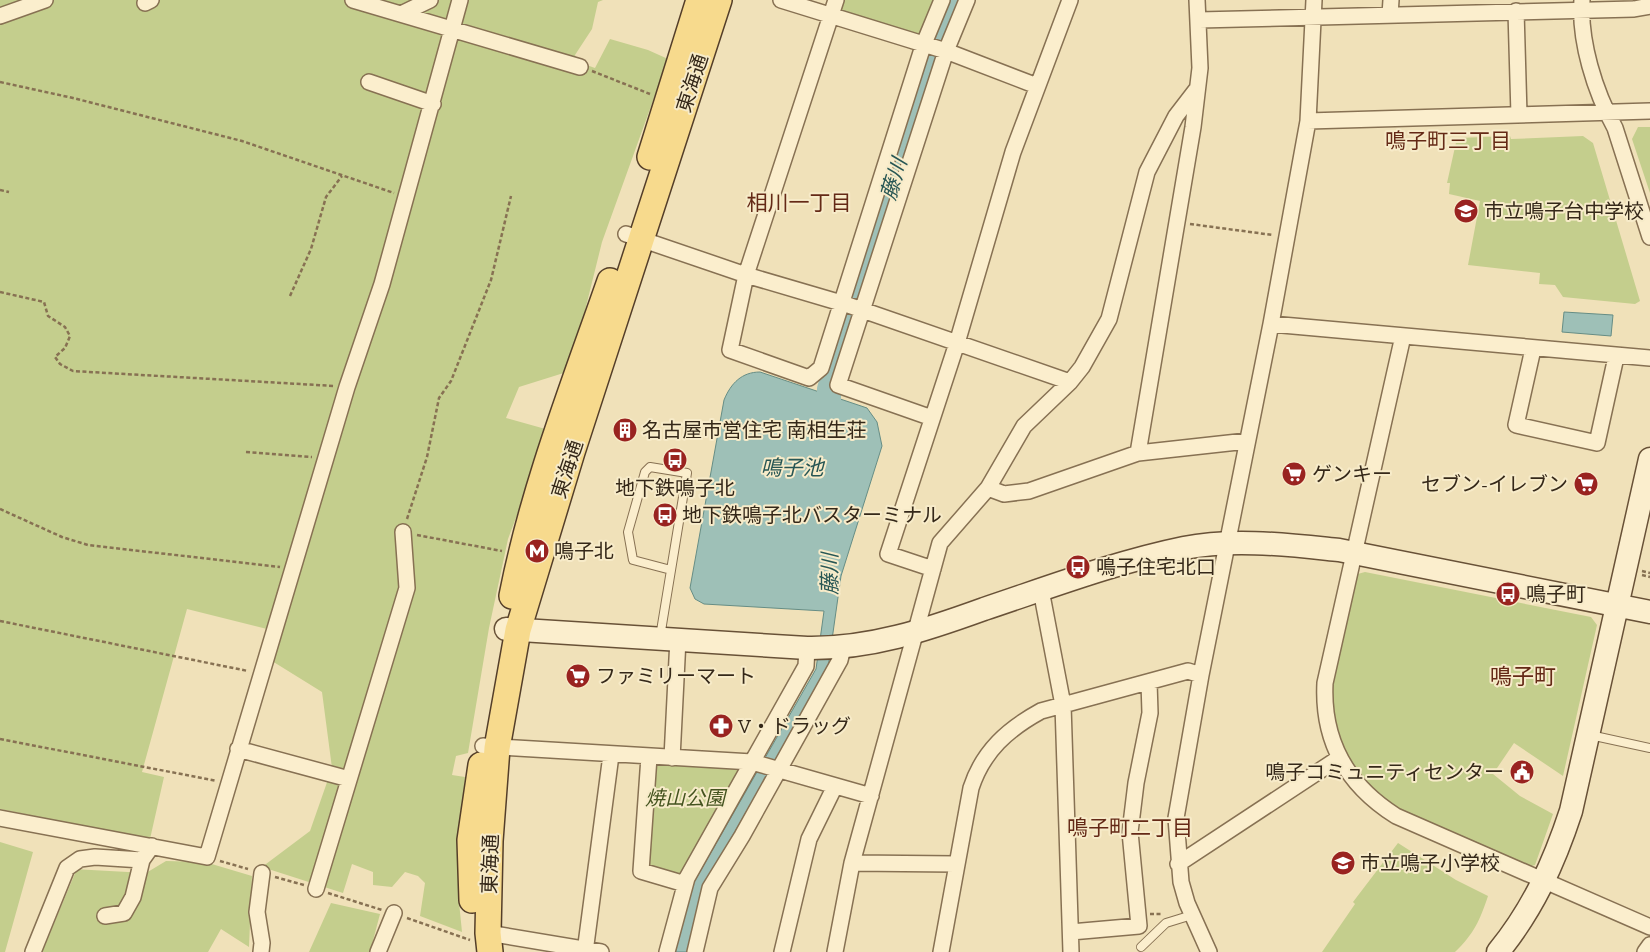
<svg xmlns="http://www.w3.org/2000/svg" width="1650" height="952" viewBox="0 0 1650 952" font-family="'Zilla Slab','Noto Sans JP',serif">
  <rect width="100%" height="100%" fill="#f0e1b9"/>
  <path fill="#c4ce8d" d="M0,0H603L598,2L592,29L575,55L578,62L595,68L610,39L648,50L668,59L602,242L570,371L519,387L506,418L549,430L508,539L489,628L468,753L456,756L452,775L465,777L458,892L462,932L420,916L425,883L418,876L405,872L392,887L373,885V872L352,864L343,893L262,867L310,831L332,768L322,692L272,661L279,632L187,609L142,772L164,777L150,839L0,809Z
    M843,0H935L920,37L843,12L841,6Z
    M1638,127H1650V193L1632,139Z
    M1510,136L1511,139L1583,136L1593,143L1640,301L1635,304L1563,297L1555,285L1539,284L1540,273L1468,265L1480,201L1449,194L1450,183H1447L1457,138Z
    M1365,572L1591,617L1597,625L1563,776L1514,743L1493,774L1520,796L1553,814L1535,865L1528,867L1399,811L1359,777L1337,740L1329,701L1354,575Z
    M656,762L736,766L739,773L681,876L676,878L645,864Z
    M0,842L33,852L5,952H0Z
    M1398,843L1456,880L1488,896C1480,920 1474,934 1455,952H1322L1355,904L1353,902Z
    M166,861L205,862L252,876L249,947L221,929L208,952H42L76,871L73,869L146,873Z
    M331,903L380,914L370,952H309Z"/>
  <path fill="#9ec0b7" stroke="#668d85" d="M1564,312L1613,315L1611,336L1562,332Z
    M760,372L867,408L877,422L882,446L841,576L828,668L704,886L687,952H674L694,882L816,669L824,611L704,604L695,599L690,588L724,400C731,383 742,372 760,372Z"/>
  <g fill="none" stroke-linecap="round" stroke-linejoin="round">
    <path stroke="#9ec0b7" stroke-width="24" d="M829,426V389L923,87L954,0"/>
    <defs>
      <path id="lane" d="M660,637L687,473L650,467L645,472L628,532L633,560L671,570
        M1590,735L1650,748
        M1141,947L1166,923L1192,915"/>
      <path id="street" d="M353,0L580,67
        M781,0L946,51L1037,86
        M836,0L746,275L730,350L809,378L821,368L923,46L942,0
        M1582,0C1579,41 1595,92 1615,128L1650,237
        M145,3L151,0
        M1516,11L1519,115
        M403,13L430,0
        M1390,15L1391,0
        M0,16L45,0
        M1199,20L1634,9L1650,6
        M369,82L433,104
        M1308,121L1650,111
        M626,234L746,275L848,305L1070,382
        M1271,324L1650,358
        M1403,336L1325,683C1322,742 1347,785 1396,816L1650,927
        M1533,349L1516,425L1597,443L1616,357
        M932,418L838,385L946,51L967,0
        M1138,453L1193,127L1200,68L1197,0
        M988,488L1004,494L1029,491L1138,453L1247,441
        M933,569L888,554L957,343L1013,152L1070,0
        M1041,590L1063,705L1071,952
        M483,746L752,762L871,796
        M238,749L349,779
        M649,757L641,871L685,884
        M672,758L678,639
        M0,818L207,857L347,387L382,284L460,0
        M852,863L956,864
        M1178,864L1339,758
        M316,889L407,588L403,532
        M105,916L124,913L133,897L142,860
        M1071,932L1139,926L1130,832L1136,783L1150,713L1149,682
        M488,933L601,952
        M33,952L67,868L80,859L95,857L142,860L152,846
        M261,952L262,943L257,912L262,873
        M378,952L394,913
        M585,952L611,755
        M667,952L687,878L806,666L807,648
        M695,952L710,888L742,836L840,660L843,648
        M782,952L809,839L835,786
        M835,952L852,863L940,543L988,488L1024,426L1070,382L1082,367L1109,319L1147,172L1176,116L1196,90
        M941,952L971,788C983,751 1008,729 1041,711L1188,671L1201,675
        M1209,952L1187,903L1181,882L1176,818L1201,675L1271,324L1308,121L1314,0
        M1645,952L1650,945"/>
      <path id="secondary" d="M506,629L807,648C870,649 926,630 984,609C1050,587 1116,562 1184,548C1234,538 1289,545 1339,550L1650,612
        M1498,952C1533,909 1554,863 1571,811L1650,459"/>
      <path id="primary" d="M650,157L699,0
        M512,596C533,488 574,384 610,281
        M472,900L470,840L481,765
        M490,952L488,933L490,841L497,748L518,630L572,452L719,0"/>
    </defs>
    <use href="#lane" stroke="#877153" stroke-width="10"/>
    <use href="#street" stroke="#877153" stroke-width="18"/>
    <use href="#secondary" stroke="#685137" stroke-width="25"/>
    <use href="#primary" stroke="#543e29" stroke-width="28"/>
    <path stroke="#877153" stroke-width="2.5" stroke-dasharray="4 2.5" stroke-linecap="butt" d="M592,71L650,94
      M0,82L73,98L242,141L394,193
      M0,190L9,192
      M1190,224L1273,235
      M0,292L44,302L48,316L65,327L70,336L65,348L55,357L60,364L73,371L334,386
      M290,296L311,249L326,197L342,176
      M246,452L312,457
      M0,509L62,537L88,545L280,567
      M407,519L427,457L439,398L451,381L491,280L511,196
      M417,535L502,551
      M1642,571L1650,573
      M1642,575L1650,577
      M0,621L248,671
      M0,739L217,781
      M220,861L248,869
      M275,877L304,885
      M328,893L382,910
      M1150,914H1162
      M407,918L470,940"/>
    <use href="#lane" stroke="#fbeecd" stroke-width="8"/>
    <use href="#street" stroke="#fbeecd" stroke-width="15"/>
    <use href="#secondary" stroke="#fbeecd" stroke-width="22"/>
    <use href="#primary" stroke="#f7da8d" stroke-width="25"/>
  </g>
  <defs>
    <symbol id="school-disc" viewBox="-11 -11 22 22"><circle r="9.5" fill="#992320" stroke="#f7ebc9"/><path d="M0-5L7-2L0 1L-7-2ZM-4 1L0 2.5L4 1V4Q0 6-4 4Z" fill="#fff"/></symbol>
    <symbol id="building-disc" viewBox="-11 -11 22 22"><circle r="9.5" fill="#992320" stroke="#f7ebc9"/><path d="M-4-6H4V6H1V3H-1V6H-4ZM-2.5-4.3h1.7v1.8h-1.7ZM.8-4.3h1.7v1.8H.8ZM-2.5-1h1.7V.8h-1.7ZM.8-1h1.7V.8H.8Z" fill="#fff"/></symbol>
    <symbol id="bus-disc" viewBox="-11 -11 22 22"><circle r="9.5" fill="#992320" stroke="#f7ebc9"/><path d="M-5-6H5V4H4V6H2V4H-2V6H-4V4H-5ZM-3.5-4V0h7V-4ZM-3.5 1.2v1.5H-2V1.2ZM2 1.2v1.5H3.5V1.2Z" fill="#fff"/></symbol>
    <symbol id="supermarket-disc" viewBox="-11 -11 22 22"><circle r="9.5" fill="#992320" stroke="#f7ebc9"/><path d="M-6-5.5h2.5l.6 2H6L4.5 2H-2.5L-4.4-4H-6ZM-1.5 3.2a1.3 1.3 0 1 0 .1 0ZM3 3.2a1.3 1.3 0 1 0 .1 0Z" fill="#fff"/></symbol>
    <symbol id="metro-disc" viewBox="-11 -11 22 22"><circle r="9.5" fill="#992320" stroke="#f7ebc9"/><path d="M-5.5 5V-5H-3L0 0L3-5H5.5V5H3V-.5L0 4L-3-.5V5Z" fill="#fff"/></symbol>
    <symbol id="pharmacy-disc" viewBox="-11 -11 22 22"><circle r="9.5" fill="#992320" stroke="#f7ebc9"/><path d="M-2-6h4v4h4v4h-4v4h-4v-4h-4v-4h4Z" fill="#fff"/></symbol>
    <symbol id="civic-disc" viewBox="-11 -11 22 22"><circle r="9.5" fill="#992320" stroke="#f7ebc9"/><path d="M-.6-6.5H3V-4.5H.6V-3L4-1V1h2V6H-6V1h2V-1L-.6-3ZM-1.2 2.5V6h2.4V2.5Z" fill="#fff"/></symbol>
  </defs>
  <g fill-rule="evenodd">
    <use href="#school-disc" x="1452" y="197" width="28" height="28"/>
    <use href="#building-disc" x="611" y="416" width="28" height="28"/>
    <use href="#bus-disc" x="661" y="446" width="28" height="28"/>
    <use href="#supermarket-disc" x="1280" y="460" width="28" height="28"/>
    <use href="#supermarket-disc" x="1572" y="470" width="28" height="28"/>
    <use href="#bus-disc" x="651" y="501" width="28" height="28"/>
    <use href="#metro-disc" x="523" y="537" width="28" height="28"/>
    <use href="#bus-disc" x="1064" y="553" width="28" height="28"/>
    <use href="#bus-disc" x="1494" y="580" width="28" height="28"/>
    <use href="#supermarket-disc" x="564" y="662" width="28" height="28"/>
    <use href="#pharmacy-disc" x="707" y="712" width="28" height="28"/>
    <use href="#civic-disc" x="1508" y="758" width="28" height="28"/>
    <use href="#school-disc" x="1329" y="849" width="28" height="28"/>
  </g>
  <g text-anchor="middle" stroke-width="4" stroke-linejoin="round" paint-order="stroke">
    <g font-size="20" fill="#352819" stroke="#f7ebc9">
      <text transform="translate(692 83) rotate(-72)" y="7">東海通</text>
      <text transform="translate(567 469) rotate(-72)" y="7">東海通</text>
      <text transform="translate(490 864) rotate(-88)" y="7">東海通</text>
    </g>
    <g font-size="20" fill="#352819" stroke="#f7ebc9" text-anchor="start">
      <text x="1484" y="218">市立鳴子台中学校</text>
      <text x="642" y="437">名古屋市営住宅 南相生荘</text>
      <text x="1312" y="481">ゲンキー</text>
      <text x="1568" y="491" text-anchor="end">セブン-イレブン</text>
      <text x="675" y="495" text-anchor="middle">地下鉄鳴子北</text>
      <text x="682" y="522">地下鉄鳴子北バスターミナル</text>
      <text x="554" y="558">鳴子北</text>
      <text x="1096" y="574">鳴子住宅北口</text>
      <text x="1526" y="601">鳴子町</text>
      <text x="596" y="683">ファミリーマート</text>
      <text x="738" y="733">V・ドラッグ</text>
      <text x="1504" y="779" text-anchor="end">鳴子コミュニティセンター</text>
      <text x="1360" y="870">市立鳴子小学校</text>
    </g>
    <g font-size="20" font-style="italic" fill="#44531f" stroke="#f7ebc9">
      <text x="685" y="805">焼山公園</text>
    </g>
    <g font-size="21" fill="#642916" stroke="#f7ebc9">
      <text x="1448" y="148">鳴子町三丁目</text>
      <text x="799" y="210">相川一丁目</text>
      <text x="1130" y="835">鳴子町二丁目</text>
    </g>
    <g font-size="21" font-style="italic" fill="#275654" stroke="#f7ebc9">
      <text transform="translate(894 179) rotate(-73)" y="7">藤川</text>
      <text x="792" y="475">鳴子池</text>
      <text transform="translate(830 574) rotate(-90)" y="7">藤川</text>
    </g>
    <g font-size="22" fill="#642916" stroke="#f7ebc9">
      <text x="1523" y="684">鳴子町</text>
    </g>
  </g>
</svg>
